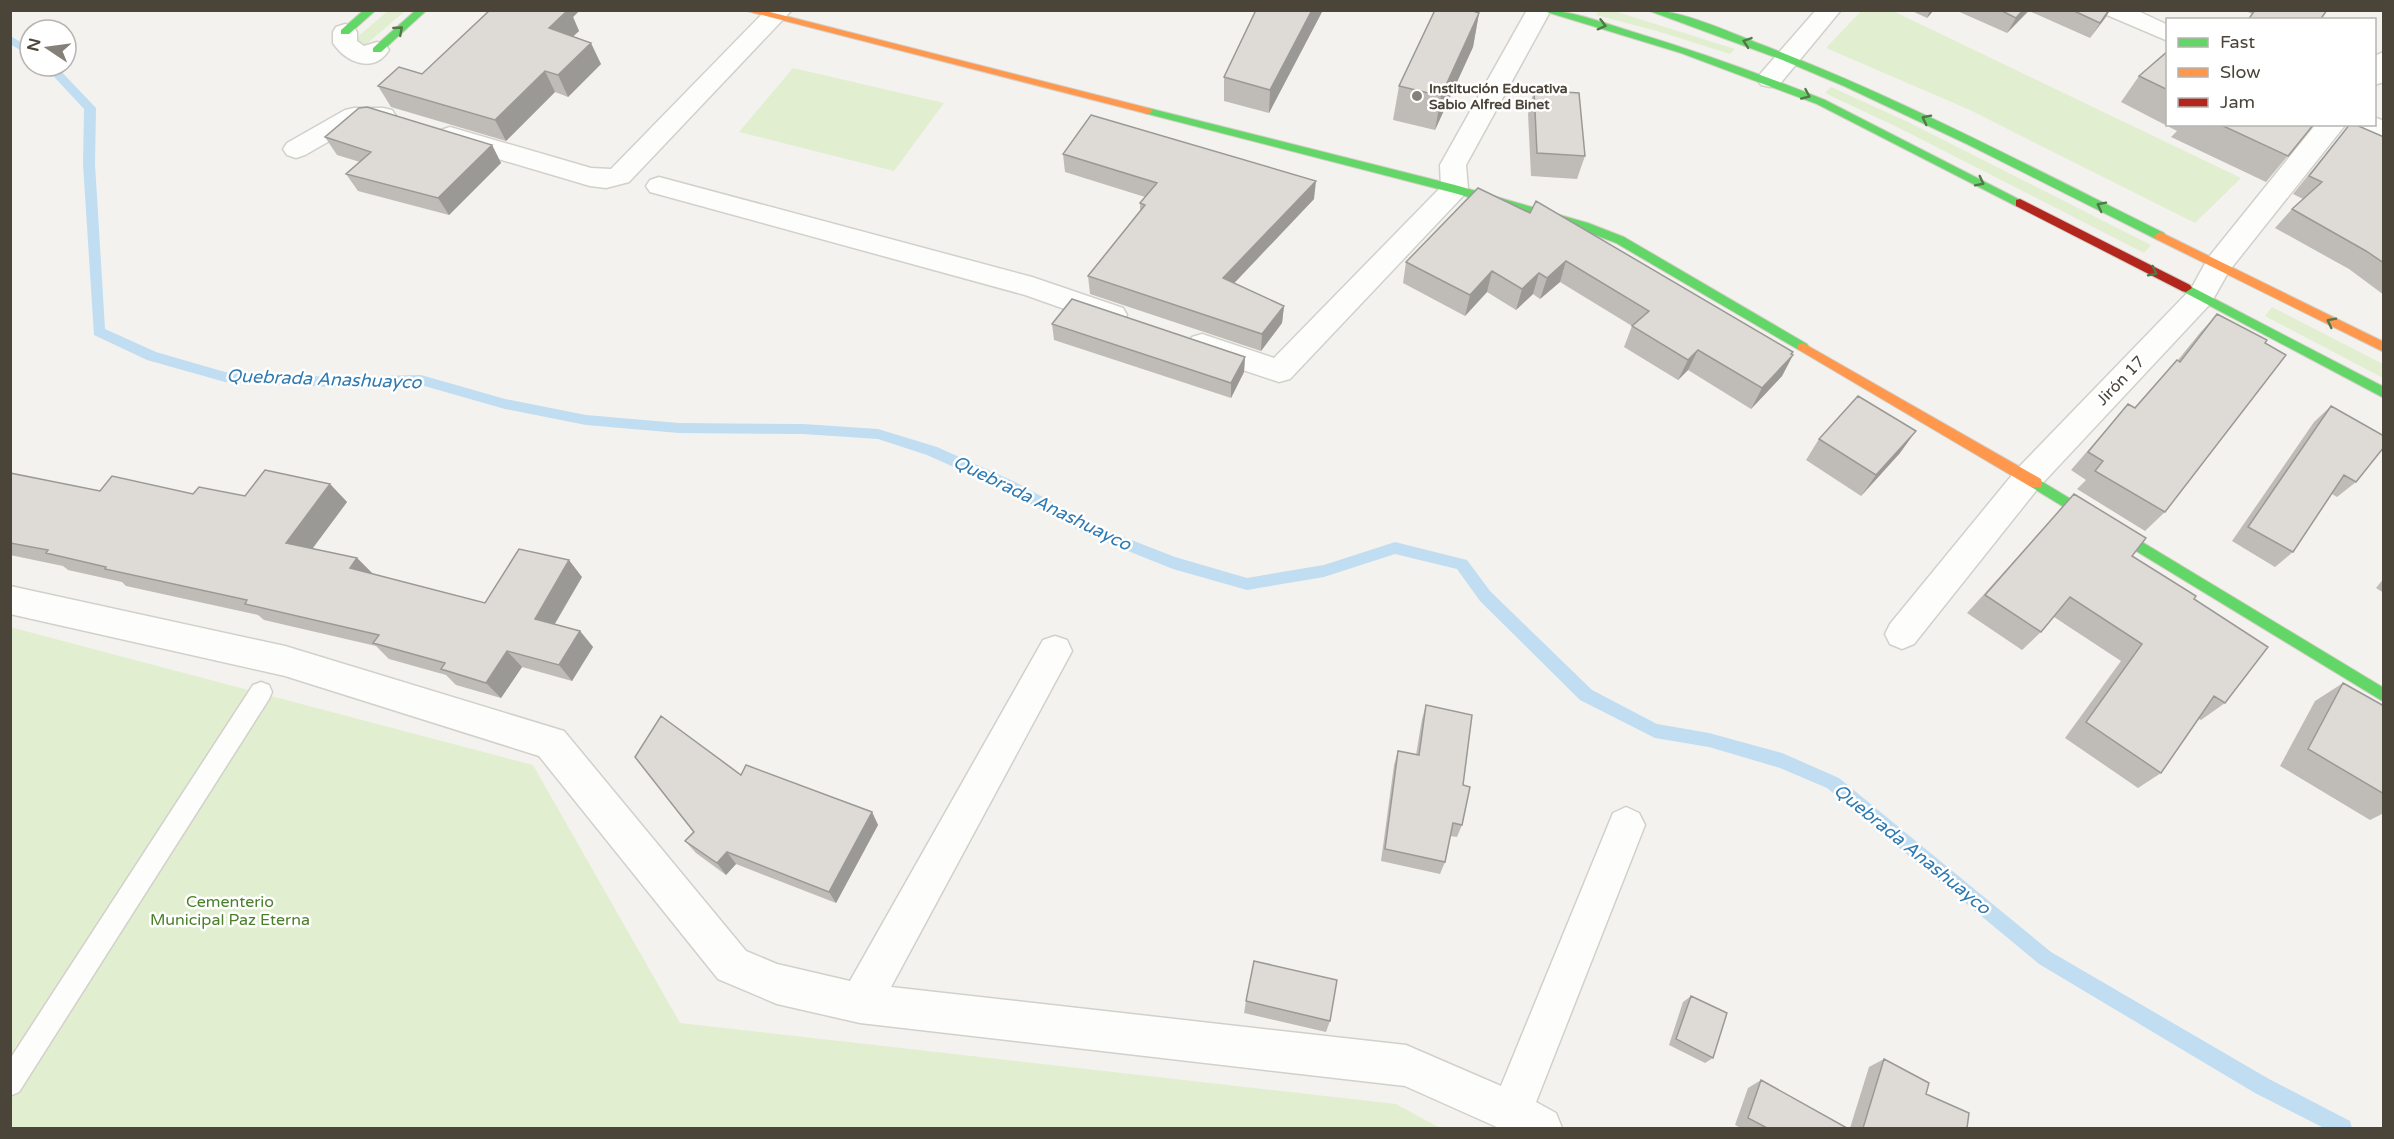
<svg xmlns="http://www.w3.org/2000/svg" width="2394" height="1139" viewBox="0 0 2394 1139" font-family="'Varela Round',sans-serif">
  <rect width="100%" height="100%" fill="#f4f2ee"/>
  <path fill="#e1eecf" d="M1862,10L1893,11L2241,178L2195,223L1970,110L1826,48Z
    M388,11H405L363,47L355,39Z
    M1598,11H1614L1735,49L1730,54L1657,31L1596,15Z
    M793,68L944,103L894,171L739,132Z
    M1831,87L1908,122L2151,245L2144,253L1901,129L1825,93Z
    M2272,307L2383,364V378L2265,316Z
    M10,627L533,765L680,1023L1396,1104L1440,1128H11Z"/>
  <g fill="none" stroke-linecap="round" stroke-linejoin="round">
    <path fill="#c0ddf1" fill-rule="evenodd" d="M10,36L30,47V56L10,44Z
      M44,66H56L96,108L95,164L105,329L156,352L225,372L331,377L421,375L505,399L586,415L679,423L803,424L878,429L937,447L1013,481L1098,527L1175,557L1247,578L1324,565L1395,542L1467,560L1490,591L1592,690L1657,724L1709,733L1782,753L1839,778L2051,952L2269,1079L2350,1121L2352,1128H2324L2255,1093L2039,964L1827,788L1780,768L1709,747L1655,738L1580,700L1480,601L1457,569L1395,554L1324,577L1247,590L1173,569L1088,535L1003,489L927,455L878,439L803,434L679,433L586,425L505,409L421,385L331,387L225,382L147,360L94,335L83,164L84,109Z"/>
    <defs>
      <path id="lane" d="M261,682L269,685L272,692L269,699L19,1092L10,1096V1059L253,685Z"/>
      <path id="street" d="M766,10H792L629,182L606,188L590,186L441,142L437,136L441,130L450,127L591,168L611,169Z
        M1527,10H1551L1466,165L1468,189L1464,195L1290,379L1279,382L1192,353L1187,345L1192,337L1202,334L1274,358L1441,187L1440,165Z
        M1816,10H1841L1779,85L1770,87L1761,85L1757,79L1761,73Z
        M2103,10H2136L2168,25V41L2107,15Z
        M345,24L354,27L357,32V41L364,46L377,42L386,45L389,50C374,74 346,63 333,43V32L336,27Z
        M2384,52V82L2374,85V56Z
        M354,108H383L392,110L396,116L392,122L359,124L305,155L296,158L287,155L283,149L287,143L345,110Z
        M2374,117L2384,121V139L2360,130L2356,124H2374Z
        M2316,124H2346L2229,271L2211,303L2039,487L1914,644L1902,649L1890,644L1885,634L1890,624L2017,469L2191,289L2208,258Z
        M659,177L1032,277L1123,308L1127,315L1123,322L1113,326L1025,295L650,192L646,186L650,180Z
        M10,586L285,646L564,731L746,951L777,964L850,981L1043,640L1055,636L1067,640L1072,651L891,987L1406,1045L1501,1086L1613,813L1626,807L1639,813L1645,825L1536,1102L1556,1113L1562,1128H1499L1405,1086L860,1023L777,1004L718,979L539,756L285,676L10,614Z"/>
      <path id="fast" d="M364,10H376L349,34H341V30Z
        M416,10H427L381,52H373V48Z
        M1540,10C1571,10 1601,22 1630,31C1696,51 1761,74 1825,100L2026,203L2024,206H2016L1817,104L1681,53Z
        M1647,10C1683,10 1726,31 1760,44C1899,97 2031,167 2164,233L2166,236L2160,240L2156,239L1969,145L1844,86L1780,59Z
        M1148,108L1455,185L1588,223L1624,237L1807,344L1809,347L1807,350H1799L1616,243L1580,229L1454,193L1144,113L1143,111Z
        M2186,284L2384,387V398L2182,291L2180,288Z
        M2036,478L2384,688V702L2031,487L2030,483Z"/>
      <path id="slow" d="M743,10H762L1148,108L1153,111L1148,114Z
        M2160,232L2384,342V352L2156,239L2154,236Z
        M1803,343L2041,479L2042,483L2041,487H2031L1799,350L1797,347L1799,344Z"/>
      <path id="jam" d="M2020,199L2190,285L2192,288L2186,292L2182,291L2016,206V200Z"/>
    </defs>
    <use href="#lane" stroke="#d2d0cb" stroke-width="3"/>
    <use href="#street" stroke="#d2d0cb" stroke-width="3"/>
    <use href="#fast" stroke="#d3cfc5" stroke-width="2"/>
    <use href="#slow" stroke="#d3cfc5" stroke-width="2"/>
    <use href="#jam" stroke="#d3cfc5" stroke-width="2"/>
    <use href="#lane" fill="#fdfdfc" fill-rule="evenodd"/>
    <use href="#street" fill="#fdfdfc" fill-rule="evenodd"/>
    <use href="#fast" fill="#63d668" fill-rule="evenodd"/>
    <use href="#slow" fill="#ff974d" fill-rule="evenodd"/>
    <use href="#jam" fill="#b3261e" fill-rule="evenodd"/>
  </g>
  <path fill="#bfbcb8" d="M490,10H580L573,17L579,31L573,36L601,64L568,97L555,92L506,141L391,107L378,86L422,74Z
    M1256,10H1323L1269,113L1224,101V77Z
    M1910,10H1934L1927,18Z
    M1955,10H2110L2090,38L2029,11L2007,33Z
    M2244,10H2328L2320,20H2248L2252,14Z
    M1479,13L1473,47L1435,130L1393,120L1399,86Z
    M2168,51V124H2314L2266,182L2171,137L2177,131L2121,102L2139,76Z
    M1534,90L1585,156L1577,179L1531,176L1528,114Z
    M2350,124L2384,137V295L2349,269L2275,228L2292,209L2303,199L2293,194L2335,142Z
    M325,137L492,145L501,163L449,215L358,191L346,174L360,162L337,155Z
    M1063,154L1314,199L1234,283L1284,306L1282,323L1261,351L1090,294L1088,276L1140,211V203L1145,197L1065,172Z
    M1478,188L1793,352L1792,354L1793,355L1782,376L1751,409L1688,370L1678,380L1624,347L1632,326L1560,282L1540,299L1533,294L1516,310L1487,292L1465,316L1403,283L1406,262Z
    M2217,314L2165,512L2145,531L2077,489L2086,480L2071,470L2128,404L2134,408L2177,360H2178L2199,334Z
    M1052,324L1245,357L1244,372L1231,398L1054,340Z
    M2331,406L2356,482L2337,497L2332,494L2293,552L2275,567L2232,541L2314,422Z
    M1819,439L1900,453L1861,496L1806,460Z
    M10,473L100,491L245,496L330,484L347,502L312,549L357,558L373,574L485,603L582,577L555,624L580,631L593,647L572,681L522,667L501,698L456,685L446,675L389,659L376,646L264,620L258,615L126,586L122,582L68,570L63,566L10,555Z
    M2074,494L2132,556L2194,599L2225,703L2201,720L2199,719L2161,773L2138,788L2065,738L2121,661L2054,617L2041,632L2022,650L1967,613Z
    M2384,578V593L2376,588Z
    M2343,683L2384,706V813L2370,820L2280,766L2315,701Z
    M1426,705L1463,785L1462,825L1457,837L1450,836L1445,862L1440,874L1381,861L1394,765L1398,751L1416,755L1422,719Z
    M741,775L872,812L878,825L836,903L736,864L726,875L696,853L685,841Z
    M1691,996L1713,1058L1705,1063L1669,1045L1683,1002Z
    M1246,1001L1330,1021L1326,1032L1244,1013Z
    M1884,1059L1926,1094L1967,1128H1850L1869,1067Z
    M1761,1080L1847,1128H1741L1735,1125L1748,1088Z"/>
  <path fill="#9b9996" d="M557,10H580L573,17L579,31L559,50L549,28Z
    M1312,10H1323L1269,113L1270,90Z
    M1930,10H1934L1927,18Z
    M2023,10H2029L2007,33L2016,18Z
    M2109,10H2110L2106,17L2090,38Z
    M1479,13L1473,47L1435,130L1441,96Z
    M591,43L601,64L568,97L558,75Z
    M545,71L555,92L506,141L495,120Z
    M492,145L501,163L449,215L438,198Z
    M1316,181L1314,199L1222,296L1223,278Z
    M1566,261L1560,282L1540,299L1547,278Z
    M1492,271L1487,292L1465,316L1470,295Z
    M1539,273L1533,294L1516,310L1522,289Z
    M1284,306L1282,323L1261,351L1262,334Z
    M1698,350L1688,370L1678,380L1688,360Z
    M1793,352L1789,360L1793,355L1782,376L1751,409L1762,388Z
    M1245,357L1244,372L1231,398V383Z
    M1916,431L1900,453L1861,496L1876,475Z
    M330,484L347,502L304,560L286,543Z
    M357,558L374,575L350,568Z
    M569,560L582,577L548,635L535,619Z
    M580,631L593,647L572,681L559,665Z
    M507,651L522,667L501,698L486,683Z
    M872,812L878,825L836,903L829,892Z
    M727,852L736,864L726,875L717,863Z"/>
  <path fill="#dedbd6" stroke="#9b9996" stroke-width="1.5" d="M490,10H568L549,28L591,43L558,75L545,71L495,120L378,86L399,67L422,74Z
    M1256,10H1312L1270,90L1224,77Z
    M1435,10H1470L1479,13L1441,96L1399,86Z
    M2000,10H2023L2016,18Z
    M2072,10H2109L2100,23Z
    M2255,10H2327L2320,20H2248Z
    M2168,51V90L2139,76Z
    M1534,90L1579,93L1585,156L1537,153Z
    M367,107L492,145L438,198L346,174L371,152L325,137L359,108Z
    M1091,115L1316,181L1223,278L1284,306L1262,334L1088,276L1145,205L1140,203L1157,183L1063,154Z
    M2219,124H2314L2288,156Z
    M2350,124H2354L2384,137V263L2366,251L2292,209L2322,182L2309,176Z
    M1478,188L1530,213L1536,201L1793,352L1791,354L1793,355L1762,388L1698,350L1688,360L1632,326L1649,311L1566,261L1547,278L1539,273L1522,289L1492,271L1470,295L1406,262Z
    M1072,299L1245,357L1231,383L1052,324Z
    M2217,314L2267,340L2265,343L2286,355L2165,512L2095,471L2103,461L2088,452L2128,404L2135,408L2177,360L2180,362Z
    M1858,396L1916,431L1876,475L1819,439Z
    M2331,406L2384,436V447L2356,482L2344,475L2293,552L2248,527Z
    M265,470L330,484L286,543L357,558L350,568L485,603L519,549L569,560L535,619L580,631L559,665L507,651L486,683L441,669L445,663L373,643L379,635L245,604L247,600L105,569L106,567L46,553L48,550L10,543V473L100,491L112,476L193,494L199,487L245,496Z
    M2074,494L2146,538L2132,556L2196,596L2194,599L2268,647L2225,703L2214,696L2161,773L2086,722L2142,644L2070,597L2041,632L1985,595Z
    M2343,683L2384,706V794L2308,749Z
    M1426,705L1472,715L1463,785L1470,787L1462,825L1453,823L1445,862L1385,849L1398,751L1419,755Z
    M661,716L741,775L746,765L872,812L829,892L727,852L717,863L685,841L694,832L635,757Z
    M1254,961L1337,980L1330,1021L1246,1001Z
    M1691,996L1727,1013L1713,1058L1676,1039Z
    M1884,1059L1929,1083L1926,1094L1969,1113L1967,1128H1863Z
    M1761,1080L1847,1128H1767L1748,1118Z"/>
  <defs><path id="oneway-chevron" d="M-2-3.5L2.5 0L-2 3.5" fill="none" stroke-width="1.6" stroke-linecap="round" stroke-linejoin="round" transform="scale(1.5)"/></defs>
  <g stroke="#537749">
    <use href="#oneway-chevron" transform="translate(1602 25) rotate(15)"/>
    <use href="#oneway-chevron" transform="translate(399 30) rotate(-41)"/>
    <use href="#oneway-chevron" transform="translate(1747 42) rotate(-161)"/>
    <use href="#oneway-chevron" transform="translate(1806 95) rotate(24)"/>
    <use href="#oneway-chevron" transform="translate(1926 119) rotate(-153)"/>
    <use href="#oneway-chevron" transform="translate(1980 182) rotate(27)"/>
    <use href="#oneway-chevron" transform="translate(2101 206) rotate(-153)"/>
    <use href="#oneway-chevron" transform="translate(2153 272) rotate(27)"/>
    <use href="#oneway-chevron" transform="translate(2331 322) rotate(-153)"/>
  </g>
  <circle fill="#868178" stroke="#fff" stroke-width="2" cx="1417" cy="96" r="6"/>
  <g text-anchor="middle" stroke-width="5" stroke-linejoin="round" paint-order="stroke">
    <g font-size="14" font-weight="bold" fill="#4b4439" stroke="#fff" text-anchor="start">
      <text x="1429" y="93">Institución Educativa<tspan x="1429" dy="16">Sabio Alfred Binet</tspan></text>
    </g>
    <g font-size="16" fill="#4b4439" stroke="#fff">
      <text transform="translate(2120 380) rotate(-46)" y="6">Jirón 17</text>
    </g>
    <g font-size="16" fill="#4a7f2a" stroke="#fff">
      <text x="230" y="907">Cementerio<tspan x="230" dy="18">Municipal Paz Eterna</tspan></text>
    </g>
    <g font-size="18" font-style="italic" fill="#2e7ab2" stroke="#fff">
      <text transform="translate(324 379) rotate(2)" y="6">Quebrada Anashuayco</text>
      <text transform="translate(1042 503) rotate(26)" y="6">Quebrada Anashuayco</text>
      <text transform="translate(1912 849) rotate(39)" y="6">Quebrada Anashuayco</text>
    </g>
  </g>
  <rect width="2394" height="1139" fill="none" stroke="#4b4439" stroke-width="24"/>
  <rect x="2166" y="18" width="210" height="108" fill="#ffffff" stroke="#b7b4b0" stroke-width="1.5"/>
  <rect x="2178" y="38" width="30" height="9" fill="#63d668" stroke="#b7b4b0" stroke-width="1.5"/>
  <text x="2220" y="48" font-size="18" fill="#4b4439">Fast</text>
  <rect x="2178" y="68" width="30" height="9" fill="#ff974d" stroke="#b7b4b0" stroke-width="1.5"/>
  <text x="2220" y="78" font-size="18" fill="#4b4439">Slow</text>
  <rect x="2178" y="98" width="30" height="9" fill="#b3261e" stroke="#b7b4b0" stroke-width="1.5"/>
  <text x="2220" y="108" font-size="18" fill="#4b4439">Jam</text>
  <g transform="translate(48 48) rotate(283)"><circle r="28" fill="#ffffff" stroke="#b7b4b0" stroke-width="1.5"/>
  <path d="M0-4.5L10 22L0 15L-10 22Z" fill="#868178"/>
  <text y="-9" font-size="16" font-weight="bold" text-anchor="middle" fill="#4b4439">N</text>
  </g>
</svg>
